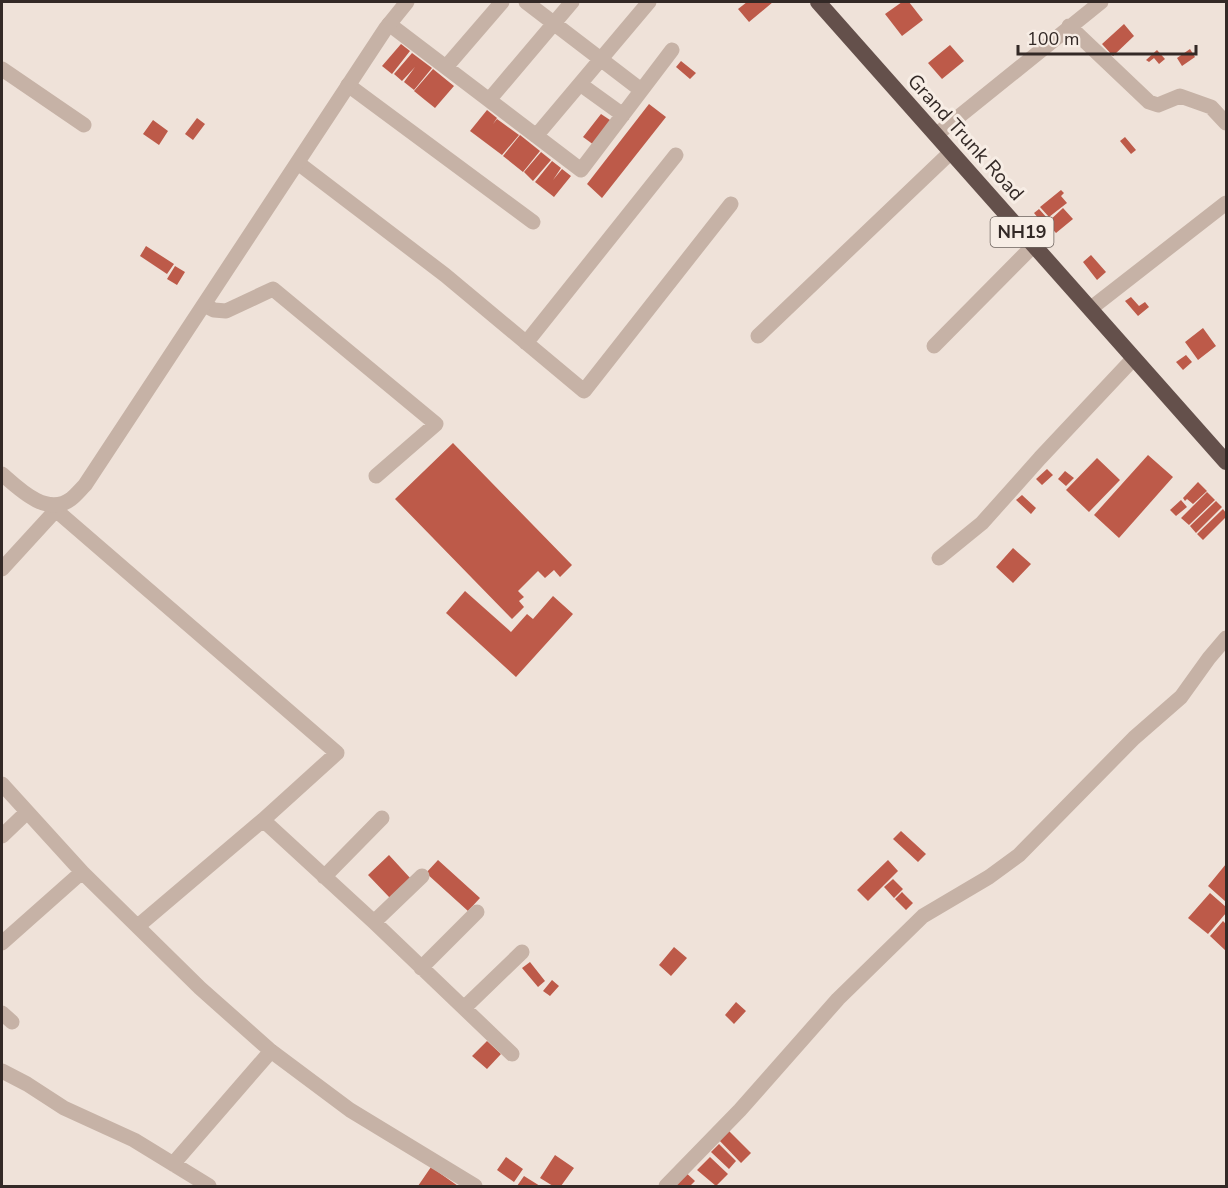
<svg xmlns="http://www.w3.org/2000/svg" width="1228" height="1188" viewBox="0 0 1228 1188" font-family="'Nunito Sans',sans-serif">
  <rect width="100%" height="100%" fill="#efe2d9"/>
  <path fill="#bd5a49" d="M747,2H773L749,22L738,9Z
    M902,2H909L923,20L902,36L885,14Z
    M1124,24L1134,36L1113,56L1102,44Z
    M401,44L410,51L392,74L382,66Z
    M950,45L964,61L942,79L928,63Z
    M1190,49L1195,57L1182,66L1177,58Z
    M1157,50L1165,59L1159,64L1154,58L1149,62L1146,60Z
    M412,53L432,68L414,90L404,82L415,67L402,81L394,74Z
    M681,61L696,73L690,79L676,67Z
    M433,69L454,86L435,108L425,100L429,94L425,100L414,91Z
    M649,104L666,117L602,198L587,184Z
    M487,110L497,118L493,124L497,119L519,135L502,155L470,131Z
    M601,114L613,122L594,145L583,137Z
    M197,118L205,124L193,140L185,134Z
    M153,120L168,131L159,145L143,134Z
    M520,135L540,151L523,172L503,156Z
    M1125,137L1136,150L1131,154L1120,141Z
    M541,152L551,160L533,181L524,172Z
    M552,161L561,168L553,180L562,169L571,176L554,197L535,182Z
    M1061,190L1064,193L1061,196L1067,203L1049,217L1040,207Z
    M1063,208L1073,219L1056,233L1047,223Z
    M1039,209L1048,219L1043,224L1034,213Z
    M146,246L174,264L167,274L140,256Z
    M1091,255L1106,272L1097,280L1083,262Z
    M175,266L185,272L177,285L167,279Z
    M1131,297L1139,306L1145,302L1149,307L1138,316L1125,301Z
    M1203,328L1216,346L1198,360L1185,342Z
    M1186,355L1192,362L1183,370L1176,362Z
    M453,443L572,565L560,577L554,570L545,578L538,571L518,591L524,597L519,601L524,607L512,619L395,499Z
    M1148,455L1173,477L1119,538L1094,515Z
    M1097,458L1120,480L1089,512L1066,490Z
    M1047,469L1053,475L1042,485L1036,479Z
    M1065,471L1074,478L1066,486L1058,479Z
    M1198,482L1207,491L1193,504L1187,499L1185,501L1183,498Z
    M1207,492L1215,500L1189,525L1181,518Z
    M1022,495L1036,508L1031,514L1016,500Z
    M1181,500L1187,507L1176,516L1170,510Z
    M1216,501L1222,507L1196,533L1190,526Z
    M1223,509L1226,513V517L1203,540L1197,534Z
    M1013,548L1031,564L1013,583L996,567Z
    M465,591L511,632L527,614L533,619L553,596L573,614L516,677L446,613Z
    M901,831L926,854L918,862L893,839Z
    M389,855L411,879L390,898L368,875Z
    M438,860L480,898L468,911L426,873Z
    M888,860L898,871L868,901L857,890Z
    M1226,864V902L1208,886Z
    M893,879L903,889L894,898L884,887Z
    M902,892L913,903L906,910L895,899Z
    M1210,893L1226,907V913L1208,934L1188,918Z
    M1223,921L1226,924V951L1210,936Z
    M674,947L687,958L671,976L659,965Z
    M530,962L545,981L538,987L522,968Z
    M552,980L559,986L550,996L543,991Z
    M736,1002L746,1011L734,1024L725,1015Z
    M487,1041L501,1054L487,1069L472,1056Z
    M728,1130L751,1153L741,1163L718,1139Z
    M719,1144L736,1161L729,1169L711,1152Z
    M555,1155L574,1168L561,1186H553L540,1178Z
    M506,1157L523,1169L514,1182L497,1170Z
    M710,1157L728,1174L716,1186L697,1170Z
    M431,1167L458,1186H418Z
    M683,1170L695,1181L690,1186H676L672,1182Z
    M524,1176L540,1186H517Z"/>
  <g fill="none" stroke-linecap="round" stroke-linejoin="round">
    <path stroke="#c6b2a6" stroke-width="15" d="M526,2L641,90
      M389,24L581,170L672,50
      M1069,26L1149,102L1158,105L1180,96L1211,107L1226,123
      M446,67L502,2
      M2,69L84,125
      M580,84L623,115
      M348,85L533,222
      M489,100L572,2
      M936,135L1101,2
      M536,136L649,2
      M298,163L445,275L584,391L731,204
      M204,305L214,310L226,311L273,289L436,424L376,476
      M1090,309L1226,203
      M758,336L951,152
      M526,343L676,155
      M934,346L1034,245
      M50,505L337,753L263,820L138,926
      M939,558L982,523L1040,458L1134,358
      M2,569L56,510
      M2,784L82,872L200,988L271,1051L350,1110L475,1186
      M263,820L374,922L512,1054
      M2,836L26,813
      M324,877L382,818
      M374,922L422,876
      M2,943L82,872
      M421,968L477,912
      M464,1008L522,952
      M2,1013L12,1022
      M2,1071L27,1084L64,1108L134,1140L209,1186
      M173,1164L271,1051
      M666,1186L740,1110L838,999L923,916L989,877L1019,855L1134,738L1181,697L1209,658L1226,638"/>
    <path stroke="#c6b2a6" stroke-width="15" d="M2,474C19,489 47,517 71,499C76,495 80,490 85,485L386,28L407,2"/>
    <path stroke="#64504b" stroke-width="16" d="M818,2L1226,462"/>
  </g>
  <g text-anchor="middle" stroke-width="6" stroke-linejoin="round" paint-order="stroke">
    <rect fill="#f7ede5" stroke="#6e645f" stroke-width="1.5" x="990.5" y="217" width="63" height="30" rx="4.5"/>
    <g font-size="18" font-weight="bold" fill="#332926">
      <text x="1022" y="238">NH19</text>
    </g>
    <g font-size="20" fill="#332926" stroke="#f7ede5">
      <text transform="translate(966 137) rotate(48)" y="7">Grand Trunk Road</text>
    </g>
  </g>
  <rect width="1228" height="1188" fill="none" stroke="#332926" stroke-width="6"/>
  <path d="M1018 45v9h178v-9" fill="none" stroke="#332926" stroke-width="3"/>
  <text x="1027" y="45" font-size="18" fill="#332926" stroke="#f7ede5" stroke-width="4.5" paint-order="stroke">100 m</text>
</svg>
